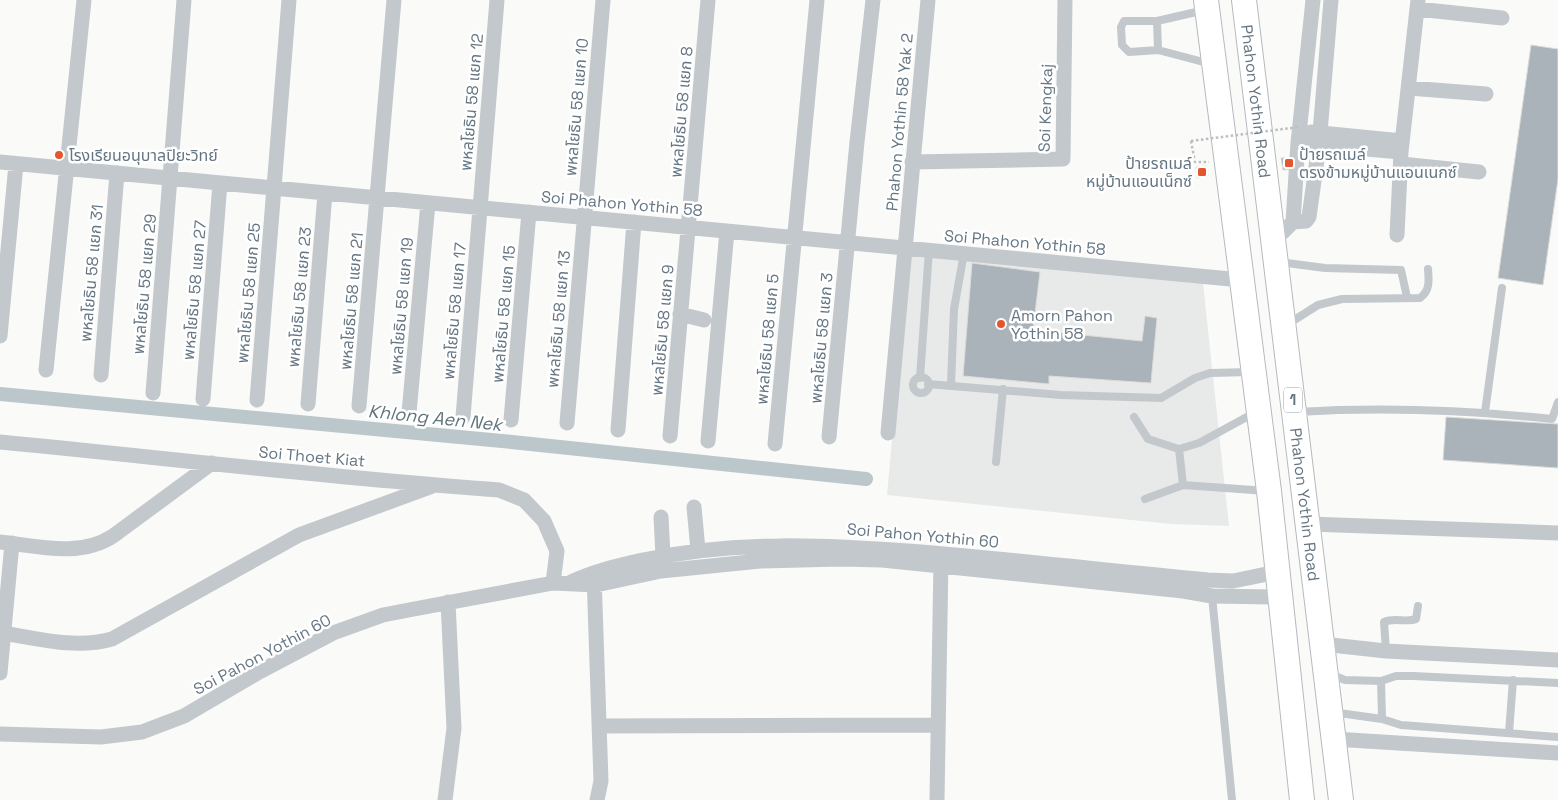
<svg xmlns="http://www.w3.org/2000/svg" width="1558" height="800" viewBox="0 0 1558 800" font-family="'Space Grotesk','Noto Sans Thai',sans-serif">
  <rect width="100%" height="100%" fill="#fafaf8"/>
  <path fill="#e8e9e9" d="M909,254L1203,283L1229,526L1171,524L887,495Z"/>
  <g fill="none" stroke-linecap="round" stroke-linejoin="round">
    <path stroke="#bbc7cb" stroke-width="14" d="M0,394L502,441L866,479"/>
  </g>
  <path fill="#aab3b9" stroke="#dcdcda" d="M1531,45L1558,49V179L1543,285L1498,278Z
    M1294,157L1296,169L1283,170L1281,158Z
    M1206,166L1208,176L1197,178L1196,167Z
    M972,263L1040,272L1033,330L1142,341L1145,316L1157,318L1151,383L1049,376V384L963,376Z
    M1446,417L1558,424V468L1443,460Z"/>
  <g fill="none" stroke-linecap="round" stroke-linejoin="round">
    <defs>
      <g id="primary">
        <path d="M1206,0L1269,491L1302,800"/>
        <path id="s1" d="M1244,0L1341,800"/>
      </g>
    </defs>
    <use href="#primary" stroke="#b5babe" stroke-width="26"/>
    <path stroke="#bbbfc2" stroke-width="2.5" stroke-dasharray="2.5 2.5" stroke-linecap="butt" d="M1191,141L1195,162H1209"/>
    <path stroke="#c3c8cc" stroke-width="8" d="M1205,10L1157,21L1158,50L1211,64
      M1157,21H1124L1121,27L1122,45L1129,52L1158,50
      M1279,262L1325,268L1401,270L1407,297
      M1288,324L1318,305L1342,299L1420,298C1430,291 1429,281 1428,269
      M913 385a8 8 0 1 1 16 0a8 8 0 1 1-16 0Z
      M920,378L929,250
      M928,384L1061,395L1161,398L1195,378L1210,373L1251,372
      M951,385L954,309L964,253
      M1256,412L1199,443L1179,449L1183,485L1267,491
      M1297,412C1382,407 1468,410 1552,419L1558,402
      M1485,412L1502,288
      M1134,417L1148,439L1179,449
      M996,462L1003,389
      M1145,499L1183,485
      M1212,596L1232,800
      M1386,651L1384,622C1395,617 1406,623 1416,619L1418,606
      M1330,674L1345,680L1381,681L1382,719L1332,712
      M1381,681L1396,676H1413L1558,683
      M1382,719L1401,725L1558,737
      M1509,733L1513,680"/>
    <path stroke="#c3c8cc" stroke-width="15" d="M1417,9L1502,18
      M1409,88L1486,94
      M1311,132L1402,141
      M1308,144L1401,152
      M0,162L1241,280
      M912,162L1063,159L1065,0
      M1401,164L1479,172
      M1293,222L1306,221L1309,217L1319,145L1331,0
      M1397,235L1401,152L1418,0
      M1273,236L1283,232L1293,222L1298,143L1313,0
      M680,314L704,320
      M0,336L16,164
      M46,370L84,0
      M101,375L117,173
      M153,393L184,0
      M203,399L220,183
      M257,400L289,0
      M308,404L325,193
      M359,406L394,0
      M409,413L428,203
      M463,417L497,0
      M511,420L529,212
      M567,423L603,0
      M618,430L634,222
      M888,433L928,0
      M670,436L708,0
      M829,437L857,142L873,0
      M708,441L727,231
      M0,442C166,458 332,478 499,490L524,500L544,521L557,551L553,583
      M775,444L817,0
      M694,507L698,550
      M661,517L663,556
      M1309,524L1558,533
      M0,542C37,546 80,558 113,536L212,463
      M594,575L601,781L597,800
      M571,582C594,571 617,566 643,560C737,540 826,545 921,552C1017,560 1112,571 1208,580L1233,581L1277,572
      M3,633C39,639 76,649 112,639L299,535L430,487
      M1322,644L1386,651L1558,660
      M0,673L12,543
      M599,726L937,725
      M0,734L101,737L142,732L184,716L259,672L333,633L383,615L414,609L553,583L596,585L661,571L760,561L841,559L882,560L1183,591L1212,596L1279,597
      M1334,739L1558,753
      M445,800L454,728L448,602
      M937,800L941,558"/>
    <use href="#primary" stroke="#fff" stroke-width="24"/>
    <path stroke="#bbbfc2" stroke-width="2.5" stroke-dasharray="2.5 2.5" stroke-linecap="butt" d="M1191,141L1299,127"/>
  </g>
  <g fill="#e4572e" stroke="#fff" stroke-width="2">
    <circle cx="59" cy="155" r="5"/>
    <rect x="1284" y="158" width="10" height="10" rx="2.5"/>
    <rect x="1197" y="167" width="10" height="10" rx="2.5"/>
    <circle cx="1001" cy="324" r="5"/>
  </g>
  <g text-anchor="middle" stroke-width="5" stroke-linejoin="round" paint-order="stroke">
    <rect fill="#fff" stroke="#939fa8" stroke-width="1" x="1284" y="387.5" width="18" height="25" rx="4"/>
    <g font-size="15" font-weight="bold" fill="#657683">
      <text x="1293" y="405">1</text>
    </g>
    <g font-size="16" fill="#657683" stroke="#fff">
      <text transform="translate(471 102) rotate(-85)" y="6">พหลโยธิน 58 แยก 12</text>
      <text dy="6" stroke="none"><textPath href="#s1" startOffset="102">Phahon Yothin Road</textPath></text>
      <text transform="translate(576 107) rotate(-85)" y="6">พหลโยธิน 58 แยก 10</text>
      <text transform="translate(1045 108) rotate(-88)" y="6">Soi Kengkaj</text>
      <text transform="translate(681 112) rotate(-85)" y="6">พหลโยธิน 58 แยก 8</text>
      <text transform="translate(899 122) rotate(-85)" y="6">Phahon Yothin 58 Yak 2</text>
      <text transform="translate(622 203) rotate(5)" y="6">Soi Phahon Yothin 58</text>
      <text transform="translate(1025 242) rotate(5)" y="6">Soi Phahon Yothin 58</text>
      <text transform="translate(91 273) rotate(-85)" y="6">พหลโยธิน 58 แยก 31</text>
      <text transform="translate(144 284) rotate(-85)" y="6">พหลโยธิน 58 แยก 29</text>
      <text transform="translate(194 290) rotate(-85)" y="6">พหลโยธิน 58 แยก 27</text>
      <text transform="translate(248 293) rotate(-85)" y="6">พหลโยธิน 58 แยก 25</text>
      <text transform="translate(299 297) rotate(-85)" y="6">พหลโยธิน 58 แยก 23</text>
      <text transform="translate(351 301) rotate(-85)" y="6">พหลโยธิน 58 แยก 21</text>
      <text transform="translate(401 306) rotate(-85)" y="6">พหลโยธิน 58 แยก 19</text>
      <text transform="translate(454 311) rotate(-85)" y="6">พหลโยธิน 58 แยก 17</text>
      <text transform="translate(503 314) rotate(-85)" y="6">พหลโยธิน 58 แยก 15</text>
      <text transform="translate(558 319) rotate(-85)" y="6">พหลโยธิน 58 แยก 13</text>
      <text transform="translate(662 330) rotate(-85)" y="6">พหลโยธิน 58 แยก 9</text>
      <text transform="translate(821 338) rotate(-85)" y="6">พหลโยธิน 58 แยก 3</text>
      <text transform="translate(767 339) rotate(-85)" y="6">พหลโยธิน 58 แยก 5</text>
      <text transform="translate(312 456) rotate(5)" y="6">Soi Thoet Kiat</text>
      <text dy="6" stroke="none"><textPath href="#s1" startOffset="508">Phahon Yothin Road</textPath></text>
      <text transform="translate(923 535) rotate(5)" y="6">Soi Pahon Yothin 60</text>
      <text transform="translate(262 654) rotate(-28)" y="6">Soi Pahon Yothin 60</text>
    </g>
    <g font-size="16" fill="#657683" stroke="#fff" text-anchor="start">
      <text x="1299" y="160">ป้ายรถเมล์<tspan x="1299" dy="18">ตรงข้ามหมู่บ้านแอนเนกซ์</tspan></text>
      <text x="69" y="161">โรงเรียนอนุบาลปิยะวิทย์</text>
      <text x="1192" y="169" text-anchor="end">ป้ายรถเมล์<tspan x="1192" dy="18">หมู่บ้านแอนเน็กซ์</tspan></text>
      <text x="1011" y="321">Amorn Pahon<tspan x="1011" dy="18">Yothin 58</tspan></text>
    </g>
    <g font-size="18" font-style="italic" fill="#60757c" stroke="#fff">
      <text transform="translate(435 418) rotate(6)" y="6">Khlong Aen Nek</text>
    </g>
  </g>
</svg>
